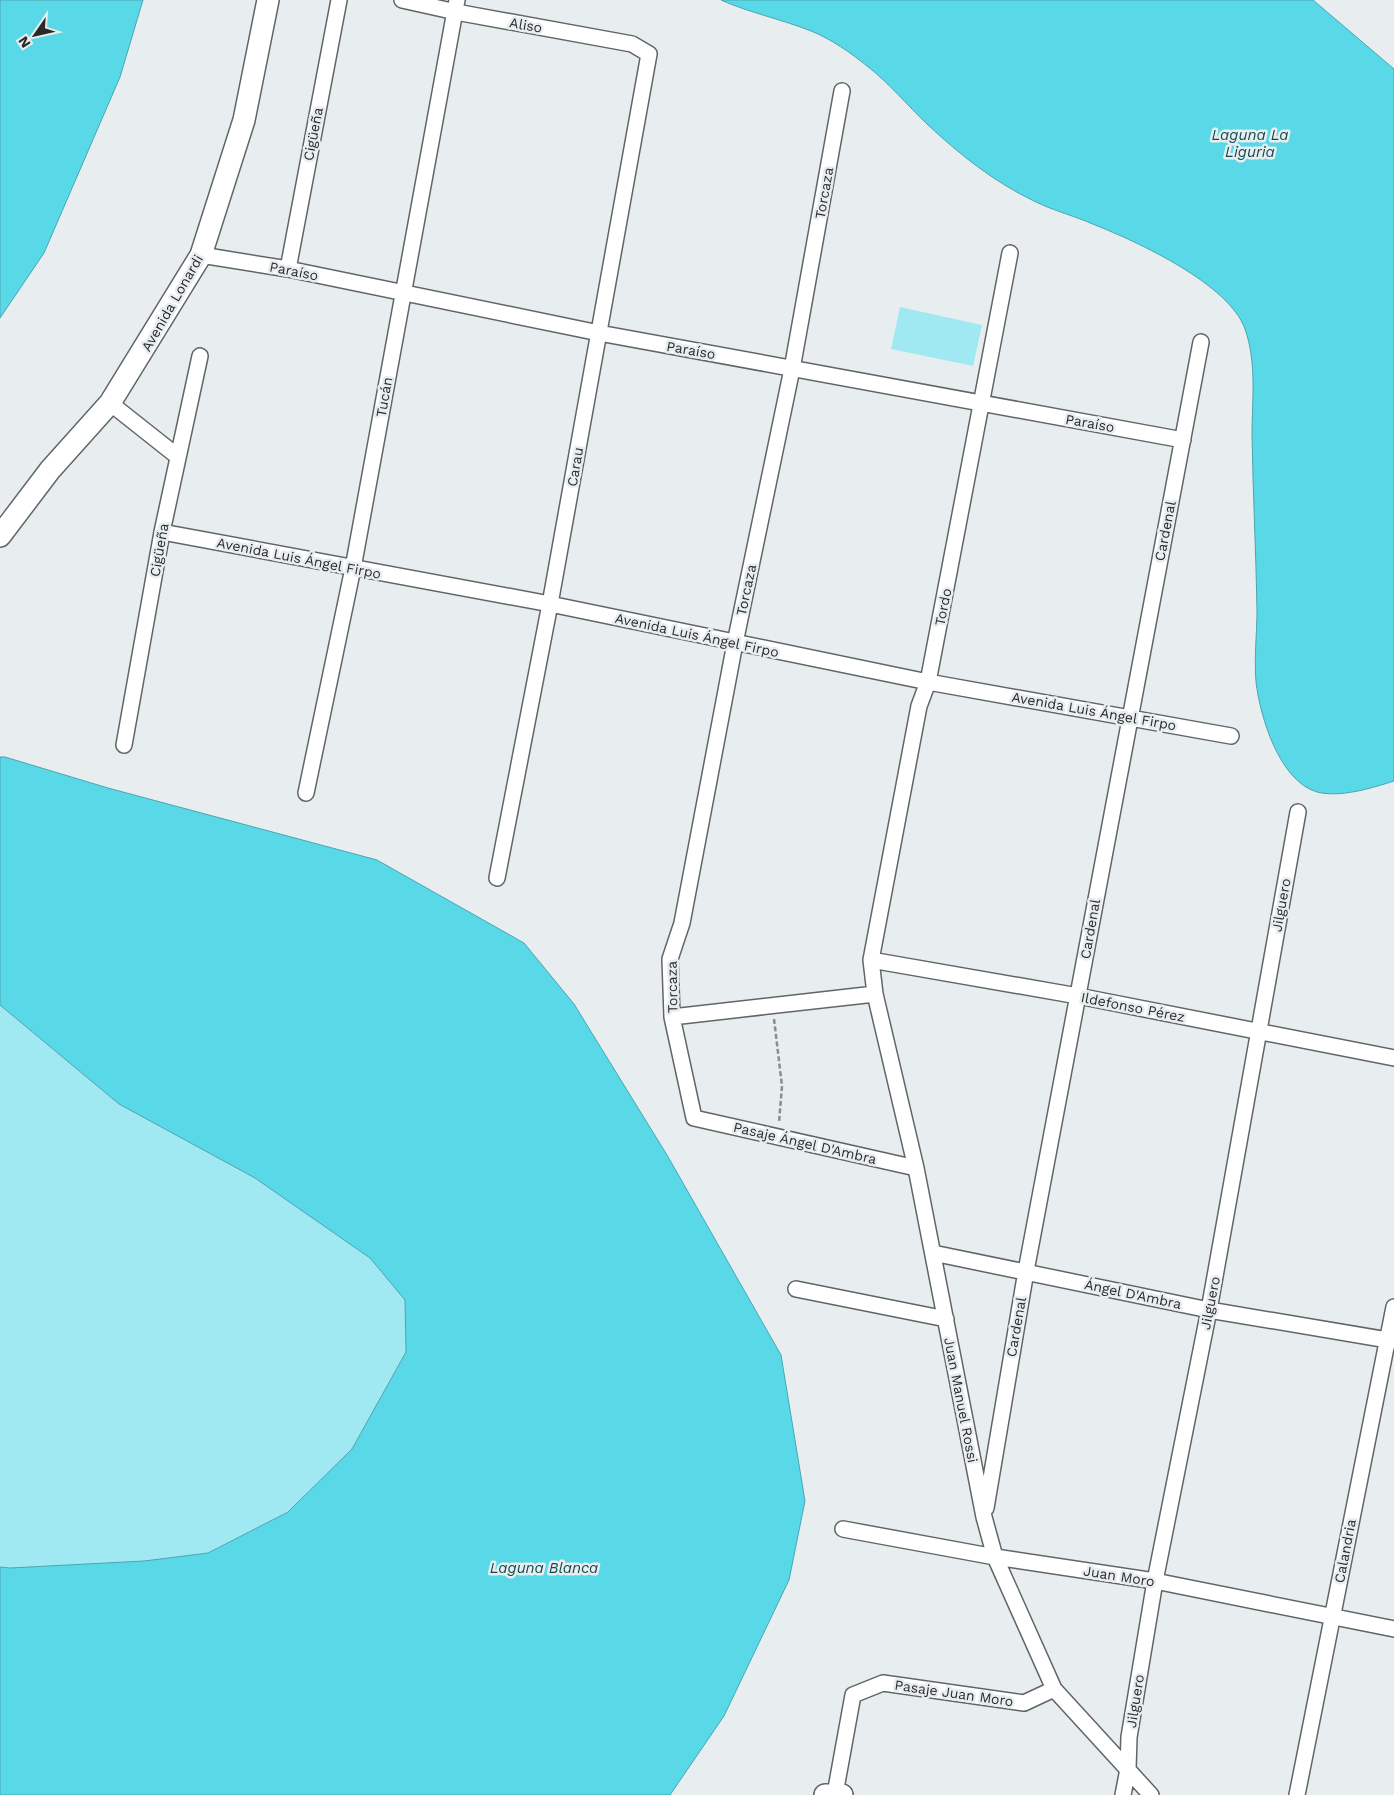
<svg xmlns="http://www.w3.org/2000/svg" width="1394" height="1795" viewBox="0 0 1394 1795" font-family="'Work Sans',sans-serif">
  <rect width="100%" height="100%" fill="#e8eeef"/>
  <path fill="#a1e9f2" d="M900,307L982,325L973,366L891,349Z
    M0,1005L119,1104L255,1178L370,1258L405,1300L406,1352L352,1449L288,1512L208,1553L144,1561L10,1568L0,1567Z"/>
  <path fill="#59d9e8" stroke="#4ba5af" d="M0,0H143L120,77L44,253L0,318Z
    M721,0H1313L1394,69V781C1372,788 1340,798 1317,792C1279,781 1260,716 1256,682C1254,658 1257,633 1257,610C1256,552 1253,494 1252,436C1252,400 1257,363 1245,329C1229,284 1138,242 1095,225C1075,216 1054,211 1034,201C994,182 959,154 927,124C907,105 889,83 867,66C851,53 831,39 811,31C781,19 750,13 721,0Z
    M0,757H5L108,788L377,860L524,943L574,1004L667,1155L781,1355L805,1501L789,1580L724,1716L670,1795H0V1567L10,1568L144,1561L208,1553L288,1512L352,1449L406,1352L405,1300L370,1258L255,1178L119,1104L0,1005Z"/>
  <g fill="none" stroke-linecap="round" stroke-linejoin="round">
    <defs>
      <path id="street" d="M402,0L456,12L632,44L649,54L550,604L497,878
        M842,91L792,369L735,643L682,923L670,959L672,1017L694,1118L916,1168
        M1010,253L928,682L919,706L871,960L875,994L916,1168L984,1517L995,1557L1054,1689L1151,1795
        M201,255L288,269L599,333L1183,440
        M288,269L339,0
        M110,403L177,456
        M162,532L550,604L928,682L1231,736
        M124,745L162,532L200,356
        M306,793L353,568L457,0
        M871,960L1078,996L1394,1058
        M672,1017L875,994
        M933,1253L1209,1310L1394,1341
        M796,1289L946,1319
        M986,1508L1026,1271L1201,342
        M843,1529L995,1557L1155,1581L1394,1629
        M835,1794L853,1695L883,1683L1024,1703L1054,1689
        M1123,1795L1128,1769L1129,1737L1155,1581L1209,1310L1298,812
        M1297,1795L1394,1307"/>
      <path id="secondary" d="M0,536L50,470L110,403L201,255L244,120L268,0
        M825,1795H842"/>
    </defs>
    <use href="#street" stroke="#606666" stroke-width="18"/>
    <use href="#secondary" stroke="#606666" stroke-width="24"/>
    <path stroke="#898d8e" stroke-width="2.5" stroke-dasharray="5 2.5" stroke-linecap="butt" d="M774,1019L782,1086L779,1123"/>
    <use href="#street" stroke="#fff" stroke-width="15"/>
    <use href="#secondary" stroke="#fff" stroke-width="21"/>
  </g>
  <g text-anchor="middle" stroke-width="5" stroke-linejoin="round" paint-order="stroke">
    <g font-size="14" fill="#292b2b" stroke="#e8eeef">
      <text transform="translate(526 25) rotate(10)" y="5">Aliso</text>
      <text transform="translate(313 134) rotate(-79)" y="5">Cigüeña</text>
      <text transform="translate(824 193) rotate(-80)" y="5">Torcaza</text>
      <text transform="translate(294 271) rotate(11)" y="5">Paraíso</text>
      <text transform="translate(172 303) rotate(-60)" y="5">Avenida Lonardi</text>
      <text transform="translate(691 350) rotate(10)" y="5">Paraíso</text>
      <text transform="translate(384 397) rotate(-80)" y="5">Tucán</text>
      <text transform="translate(1090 423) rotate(10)" y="5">Paraíso</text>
      <text transform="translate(575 467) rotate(-80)" y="5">Carau</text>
      <text transform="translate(1165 531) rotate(-79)" y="5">Cardenal</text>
      <text transform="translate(159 550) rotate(-80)" y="5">Cigüeña</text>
      <text transform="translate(299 558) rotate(11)" y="5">Avenida Luis Ángel Firpo</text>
      <text transform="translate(746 590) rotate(-78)" y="5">Torcaza</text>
      <text transform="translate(943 607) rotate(-79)" y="5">Tordo</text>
      <text transform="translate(697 635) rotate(12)" y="5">Avenida Luis Ángel Firpo</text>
      <text transform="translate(1094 711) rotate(10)" y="5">Avenida Luis Ángel Firpo</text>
      <text transform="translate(1281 905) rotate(-80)" y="5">Jilguero</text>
      <text transform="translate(1090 929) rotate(-80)" y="5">Cardenal</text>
      <text transform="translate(672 987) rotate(-91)" y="5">Torcaza</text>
      <text transform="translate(1133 1007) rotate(11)" y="5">Ildefonso Pérez</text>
      <text transform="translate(805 1143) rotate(13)" y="5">Pasaje Ángel D'Ambra</text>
      <text transform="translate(1133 1294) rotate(12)" y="5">Ángel D'Ambra</text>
      <text transform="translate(1210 1303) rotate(-79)" y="5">Jilguero</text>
      <text transform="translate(1016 1327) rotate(-80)" y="5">Cardenal</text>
      <text transform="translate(961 1400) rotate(79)" y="5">Juan Manuel Rossi</text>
      <text transform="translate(1345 1551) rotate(-79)" y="5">Calandria</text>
      <text transform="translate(1119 1576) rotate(9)" y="5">Juan Moro</text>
      <text transform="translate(954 1693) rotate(8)" y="5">Pasaje Juan Moro</text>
      <text transform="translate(1135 1701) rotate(-81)" y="5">Jilguero</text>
    </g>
    <g font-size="15" font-style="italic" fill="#104950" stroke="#e8eeef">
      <text x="1250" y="140">Laguna La<tspan x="1250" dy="17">Liguria</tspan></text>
      <text x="544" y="1573">Laguna Blanca</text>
    </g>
  </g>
  <g transform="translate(35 35) rotate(236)" stroke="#e8eeef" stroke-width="4" paint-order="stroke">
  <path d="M0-4L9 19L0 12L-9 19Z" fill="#292b2b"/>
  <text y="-8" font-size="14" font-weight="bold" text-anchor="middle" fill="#292b2b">N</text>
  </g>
</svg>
